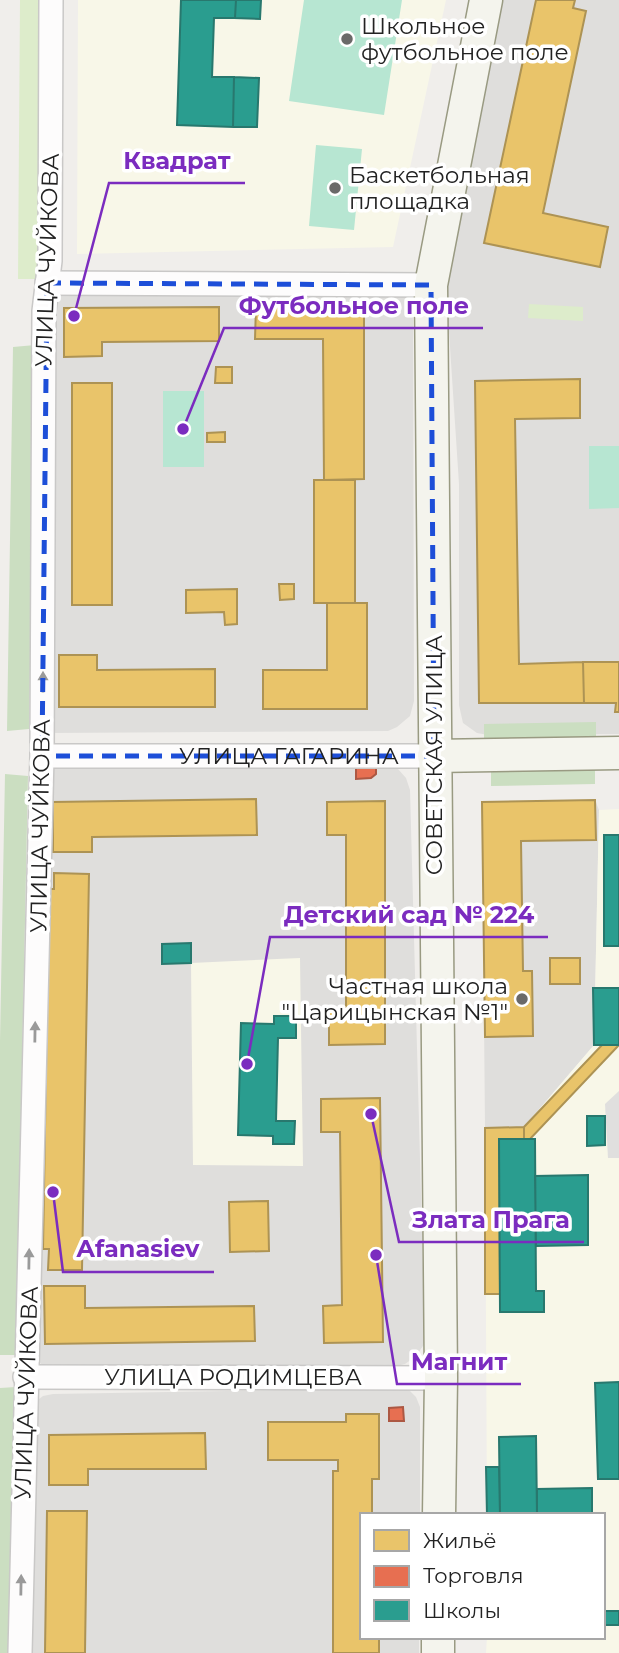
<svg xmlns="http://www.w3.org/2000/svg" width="619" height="1653" viewBox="0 0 619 1653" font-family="Montserrat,sans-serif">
  <rect width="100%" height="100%" fill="#f0eeeb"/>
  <path fill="#dfdedc" d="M500,0H619V734L488,735L477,733L463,723L459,705V484L446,286Z
    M57,291L401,292L409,299L413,309L414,701L410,716L397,727L388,731L48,733Z
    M45,762H385L398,769L406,778L410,790L425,1343L416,1356L405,1364L392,1367H51L42,1365L34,1355Z
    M595,800L599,810L594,1045L524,1127L485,1128L482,802Z
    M401,1388L410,1391L416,1397L420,1407V1515H362V1637H419V1653H28L35,1402L43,1396L53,1394Z"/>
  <path fill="#f8f7e8" d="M78,0H446L393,247L77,254Z
    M619,809V1653H486L487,1637H603V1515H487L485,1128L524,1127L594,1045L599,810Z
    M300,958L303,1166L193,1165L191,963Z"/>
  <path fill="#ddeccb" d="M20,0H41L39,279H18Z
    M529,304L583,307V321L528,318Z"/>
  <path fill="#cbdec1" d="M35,345L29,729L7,731L13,347Z
    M596,722V747L484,749V724Z
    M595,759V784L491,786V762Z
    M5,774L28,776L16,1355H0V1041Z
    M16,1387L11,1653H0V1388Z"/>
  <path fill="#b7e6d2" d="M304,0H402L384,115L289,101Z
    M316,145L362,149L354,230L309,226Z
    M163,391H204V467H163Z
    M589,446H619V508L589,509Z"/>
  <path fill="#e0dfde" d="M619,1091V1158H608L605,1104Z"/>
  <path fill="#e9c46a" stroke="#ad9354" stroke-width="2" d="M536,0H575L573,8L586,11L543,213L608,227L600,267L484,243Z
    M364,304V479L324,480L323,339H255L256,305Z
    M219,307V341L102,342V356L64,357V308Z
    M216,367H232V383H215Z
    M580,379V418L515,419L519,664L583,662L584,703H479L475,381Z
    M72,383H112V605H72Z
    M225,432V442H207V433Z
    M314,480H355V603H314Z
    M279,584H294V599L280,600Z
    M237,589V624L225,625L224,612L186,613V590Z
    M327,603H367V709H263V670H327Z
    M59,655H97V670L215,669V707H59Z
    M583,662H619V712H615L616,703H584Z
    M256,799L257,835L92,837V852H53V802Z
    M595,800L596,840L521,841L523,971H532L533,1036L485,1037L482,802Z
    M385,801V1044L329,1045V1009L346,1008V835H327V802Z
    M54,873L89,874L82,1270H48L49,1249H43L49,889H54Z
    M550,958H580V984H550Z
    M602,1045H619L530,1139H524V1127Z
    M380,1098L383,1342L324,1343L323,1306L342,1305L340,1132H321V1099Z
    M524,1127V1139H499L500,1294H485V1128Z
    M268,1201L269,1251L230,1252L229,1202Z
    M44,1286H85V1308L254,1306L255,1341L45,1344Z
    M346,1414H379V1479H372V1515H362V1637H379V1653H333V1471H338V1460H268V1422H346Z
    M205,1433L206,1469H88V1485H49V1435Z
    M47,1511H87L85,1653H45Z"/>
  <path fill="#e76f51" stroke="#ac5843" stroke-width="2" d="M356,763L376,766V774L371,778L356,779Z
    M403,1407L404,1421H389V1408Z"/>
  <path fill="#2a9d8f" stroke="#28786e" stroke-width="2" d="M181,0H236L235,18H214L212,77H234L233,127L177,125Z
    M236,0H261L260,19L235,18Z
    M234,77L259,78L257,127H233Z
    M604,835H619V946H604Z
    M191,943V963L162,964V944Z
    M593,988H619V1045H594Z
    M274,1016H296V1038H278L276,1121H295L294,1144H273V1136L238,1135L241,1023L274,1024Z
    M587,1116H605V1145L587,1146Z
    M499,1139H535L536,1291H544V1312H500Z
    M588,1175V1245L536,1246L535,1176Z
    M619,1382V1479H598L595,1383Z
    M536,1436L537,1515H500L499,1437Z
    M486,1467H499L500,1515H487Z
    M592,1488V1515H537V1489Z
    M603,1611H619V1625H603Z"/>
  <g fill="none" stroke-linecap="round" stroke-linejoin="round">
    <defs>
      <g id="street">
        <path d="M47,283L431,285"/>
        <path id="s1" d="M42,756H434"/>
        <path d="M25,1377L441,1378"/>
        <path d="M20,1653L42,756L44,311L50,261L51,0"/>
      </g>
      <path id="secondary" d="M434,756L619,753
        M439,1515L441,1378L431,285L486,0
        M438,1653V1637"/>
    </defs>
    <use href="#street" stroke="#c9c8c7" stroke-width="26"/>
    <use href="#secondary" stroke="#999a82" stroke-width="35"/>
    <use href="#street" stroke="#fdfcfc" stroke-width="23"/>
    <use href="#secondary" stroke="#f4f4ed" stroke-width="32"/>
  </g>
  <defs><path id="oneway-solid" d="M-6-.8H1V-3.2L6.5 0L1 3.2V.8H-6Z" transform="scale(1.75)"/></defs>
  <g fill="#9a9a9a">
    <use href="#oneway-solid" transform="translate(43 682) rotate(-90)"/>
    <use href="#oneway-solid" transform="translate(35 1032) rotate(-89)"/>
    <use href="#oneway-solid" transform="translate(29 1259) rotate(-89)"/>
    <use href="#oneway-solid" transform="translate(21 1585) rotate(-89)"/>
  </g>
  <path fill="none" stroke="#1d4ed8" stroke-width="5" stroke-dasharray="14 9" stroke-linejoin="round" d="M47,283L431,285L434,756H42Z"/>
  <g fill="#6a6968" stroke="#fff" stroke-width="2.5">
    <circle cx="347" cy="39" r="7"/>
    <circle cx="335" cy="188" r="7"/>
    <circle cx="522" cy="999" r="7"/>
  </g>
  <g text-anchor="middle" stroke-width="7" stroke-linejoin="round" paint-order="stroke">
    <g font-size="23" fill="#222" stroke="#fff" text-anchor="start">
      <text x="361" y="34">Школьное<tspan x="361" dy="26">футбольное поле</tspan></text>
      <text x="349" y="183">Баскетбольная<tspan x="349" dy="26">площадка</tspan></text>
      <text x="508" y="994" text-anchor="end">Частная школа<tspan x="508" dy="26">"Царицынская №1"</tspan></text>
    </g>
    <g font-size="23" fill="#222" stroke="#fff">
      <text transform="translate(47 260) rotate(-88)" y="8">УЛИЦА ЧУЙКОВА</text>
      <text transform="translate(434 755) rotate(-90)" y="8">СОВЕТСКАЯ УЛИЦА</text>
      <text dy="8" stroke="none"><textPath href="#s1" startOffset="247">УЛИЦА ГАГАРИНА</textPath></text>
      <text transform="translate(40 826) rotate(-89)" y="8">УЛИЦА ЧУЙКОВА</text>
      <text x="233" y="1385">УЛИЦА РОДИМЦЕВА</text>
      <text transform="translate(26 1393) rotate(-88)" y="8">УЛИЦА ЧУЙКОВА</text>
    </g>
  </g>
  <path fill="none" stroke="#7b2cbf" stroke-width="2.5" d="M74 316L109 183H245M183 429L224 328H483M247 1064L270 937H548M371 1114L399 1242H584M53 1192L63 1272H214M376 1255L397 1384H521"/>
  <g fill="#7b2cbf" stroke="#fff" stroke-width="2.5">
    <circle cx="74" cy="316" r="7"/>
    <circle cx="183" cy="429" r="7"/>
    <circle cx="247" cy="1064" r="7"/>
    <circle cx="371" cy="1114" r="7"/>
    <circle cx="53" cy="1192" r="7"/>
    <circle cx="376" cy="1255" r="7"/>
  </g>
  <g font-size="24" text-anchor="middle" font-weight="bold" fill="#7b2cbf" stroke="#fff" stroke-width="7" stroke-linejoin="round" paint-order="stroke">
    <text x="177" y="169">Квадрат</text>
    <text x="354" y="314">Футбольное поле</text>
    <text x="409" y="923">Детский сад № 224</text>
    <text x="491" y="1228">Злата Прага</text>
    <text x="138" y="1257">Afanasiev</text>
    <text x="459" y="1370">Магнит</text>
  </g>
  <rect x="360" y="1513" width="245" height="126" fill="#ffffff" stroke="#a7a7a7" stroke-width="2"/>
  <rect x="374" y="1530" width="35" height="21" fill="#e9c46a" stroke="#a7a7a7" stroke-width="2"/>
  <text x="423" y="1548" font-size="21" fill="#222222">Жильё</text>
  <rect x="374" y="1566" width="35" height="21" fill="#e76f51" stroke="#a7a7a7" stroke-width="2"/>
  <text x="423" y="1583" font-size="21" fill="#222222">Торговля</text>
  <rect x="374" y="1600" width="35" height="21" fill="#2a9d8f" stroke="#a7a7a7" stroke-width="2"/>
  <text x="423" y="1618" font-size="21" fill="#222222">Школы</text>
</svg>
